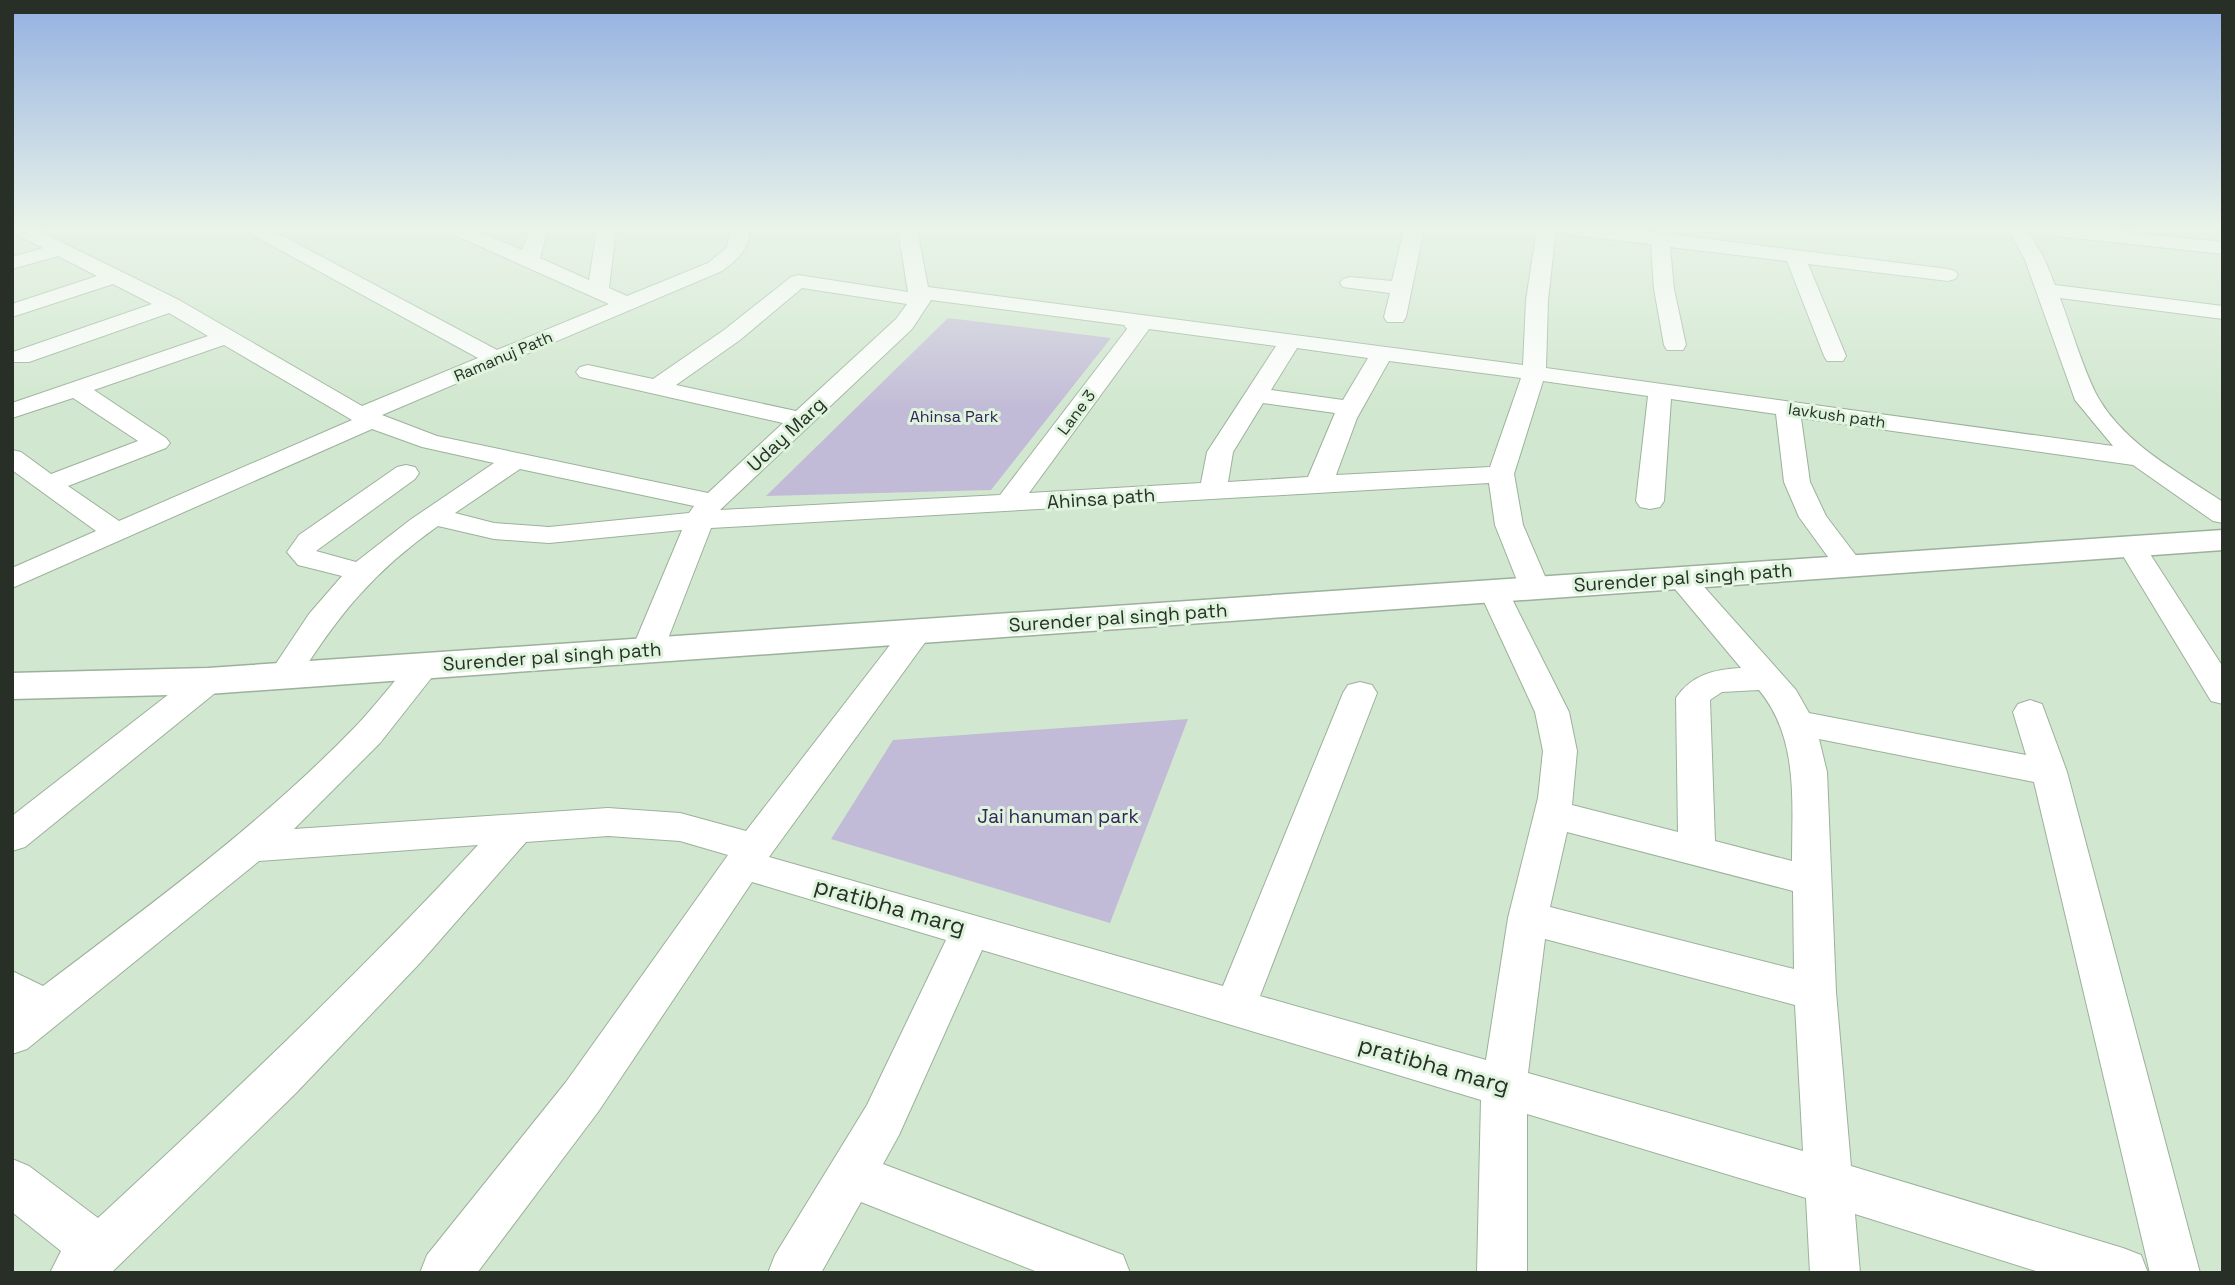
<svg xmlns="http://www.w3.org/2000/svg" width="2235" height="1285" viewBox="0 0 2235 1285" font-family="'Space Grotesk',sans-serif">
  <rect width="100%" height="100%" fill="#d1e7cf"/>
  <path fill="#c2bbd7" d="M948,318L1111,338L991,490L766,496Z
    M1188,719L1110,923L831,839L893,740Z"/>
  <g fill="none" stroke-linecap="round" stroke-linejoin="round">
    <defs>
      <path id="minor" d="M12,229H35L179,300L362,406L478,358L249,233L247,229H270L497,350L609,304L450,233L448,229H472L522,250L530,229H548L540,258L589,280L597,229H616L609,288L627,296L708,263L727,247L731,229H749C750,249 737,260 722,271L382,415L437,436L708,493L783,423L580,377L576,372L580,367L588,365L653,379L724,330L791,277L798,275L908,292L898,229H917L928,287L1523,365L1526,300L1537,229H1556L1548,300L1546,368L2113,446L2075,400L2025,260L2008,229H2027L2045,260L2055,285L2223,306V319L2060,298C2071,327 2084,373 2099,399C2126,445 2180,473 2223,502V523L2213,521L2133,465L1801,418L1810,482L1826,516L1864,566L1859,572L1849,575L1839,572L1799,517L1784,482L1776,414L1671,399L1664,501L1660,507L1650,509L1640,507L1636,501L1648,396L1543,381L1514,474L1523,525L1550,588L1546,594L1535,597L1524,594L1520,588L1495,525L1489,483L711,528L664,649L659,656L648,659L637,656L632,649L682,530L549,543L494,539L438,526C373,572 338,615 296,682L285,685L274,682L269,674L309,614L342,576L298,565L287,552L299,535L397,467L406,465L415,467L419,473L415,479L316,551L356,562L410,520L494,463L422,447L372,429L12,588V568L96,531L12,470V450L21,452L51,474L138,441L73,398L12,418V403L208,336L169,313L29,362H13V352L152,304L113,284L12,317V304L97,276L58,256L12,269V257L43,248L14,233ZM802,288L907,304L896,319L796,411L676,385L740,340ZM931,300L1124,325L1127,329L1000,495L720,510L912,329ZM1149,329L1276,346L1207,452L1201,483L1029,493ZM224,345L352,420L119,521L68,486L166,448L170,443L166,438L94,390ZM1297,348L1368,358L1343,400L1271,390ZM1389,361L1521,378L1490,467L1336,475L1357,418ZM1263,403L1335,413L1308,477L1228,482L1233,452ZM520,469L694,506L689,513L549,527L494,523L455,513Z
        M1404,229H1424L1406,317L1403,322H1387L1384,317L1390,293L1343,287L1340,283L1343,279L1350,277L1392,281Z
        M1563,229H1617L1660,233L1948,269L1955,271L1958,275L1955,279L1948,281L1808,264L1846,356L1843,361H1827L1824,356L1787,261L1670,247L1674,289L1686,345L1683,350H1667L1664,345L1654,289L1651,244L1572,235L1565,233Z
        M2036,229H2097L2223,242V254L2046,235Z
        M2131,537L2141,540L2223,667V704L2211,701L2117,546L2121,540Z
        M1680,568L1690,571L1796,690L1809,713L2026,755L2013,712L2018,704L2030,700L2042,704L2067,772L2200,1273H2150L2034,782L1819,739L1827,772L1836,992L1851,1166L2123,1248L2141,1255L2148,1273H2042L1855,1214L1860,1273H1810L1806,1198L1527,1114V1273H1477L1481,1100L982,950L899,1135L883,1164L1123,1255L1130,1273H1040L861,1202L821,1273H768L775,1255L867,1105L946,940L752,882L598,1112L477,1273H420L427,1255L566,1082L728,855L680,841L608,836L526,842L420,963L295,1094L111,1273H50L61,1251L12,1212V1159L29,1166L98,1218C229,1097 357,976 478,845L259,861L27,1049L12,1054V971L43,986C151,904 260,825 355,727C376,705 394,681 414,658L425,654L436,658L441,665L436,672L380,743L294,829L608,808L680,813L746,831L907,623L918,620L929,623L934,630L929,637L769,857L1223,986L1343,693L1348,685L1360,682L1372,685L1377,693L1260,996L1486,1060L1508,918L1538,798L1543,751L1535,712L1479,591L1483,585L1494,582L1505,585L1569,712L1577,751L1572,805L1678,832L1676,698C1691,675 1715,669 1741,668L1665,577L1670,571ZM1759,690C1799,738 1792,802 1792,861L1715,841L1710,700L1722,692ZM1567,832L1793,891L1794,969L1550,907ZM1545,939L1795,1005L1803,1151L1528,1073Z
        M208,670L220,673L224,681L220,689L25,847L12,851V816L196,673Z"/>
      <path id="tertiary" d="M2223,530V550L208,694L12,699V673L208,668Z"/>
    </defs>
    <use href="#minor" stroke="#9cb19b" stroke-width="2"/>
    <use href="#tertiary" stroke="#9cb19b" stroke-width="3"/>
    <use href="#minor" fill="#fff" fill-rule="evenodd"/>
    <use href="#tertiary" fill="#fff" fill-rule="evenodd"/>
  </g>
  <linearGradient id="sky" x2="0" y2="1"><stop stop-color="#93b0e1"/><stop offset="0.56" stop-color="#eaf4e9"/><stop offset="1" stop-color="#eaf4e9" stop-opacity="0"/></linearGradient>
  <rect width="2235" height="409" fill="url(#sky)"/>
  <g text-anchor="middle" stroke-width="6" stroke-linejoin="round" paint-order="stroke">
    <g font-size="16" fill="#272f27" stroke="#def4dc">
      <text transform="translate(503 356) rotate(-23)" y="6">Ramanuj Path</text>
      <text transform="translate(1076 412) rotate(-53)" y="6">Lane 3</text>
      <text transform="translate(1837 415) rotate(8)" y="6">lavkush path</text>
    </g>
    <g font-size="16" fill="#352259" stroke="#def4dc">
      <text x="954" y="422">Ahinsa Park</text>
    </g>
    <g font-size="19" fill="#272f27" stroke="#def4dc">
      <text transform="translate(786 434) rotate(-43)" y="7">Uday Marg</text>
      <text transform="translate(1101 498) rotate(-4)" y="7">Ahinsa path</text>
      <text transform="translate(1683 577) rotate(-4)" y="7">Surender pal singh path</text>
      <text transform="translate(1118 617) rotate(-4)" y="7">Surender pal singh path</text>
      <text transform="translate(552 656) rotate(-4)" y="7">Surender pal singh path</text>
    </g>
    <g font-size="19" fill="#352259" stroke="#def4dc">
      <text x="1058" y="823">Jai hanuman park</text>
    </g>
    <g font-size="23" fill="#272f27" stroke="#def4dc">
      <text transform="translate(890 906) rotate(16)" y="8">pratibha marg</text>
      <text transform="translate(1434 1065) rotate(16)" y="8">pratibha marg</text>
    </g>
  </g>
  <rect width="2235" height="1285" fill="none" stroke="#272f27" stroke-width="28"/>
</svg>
